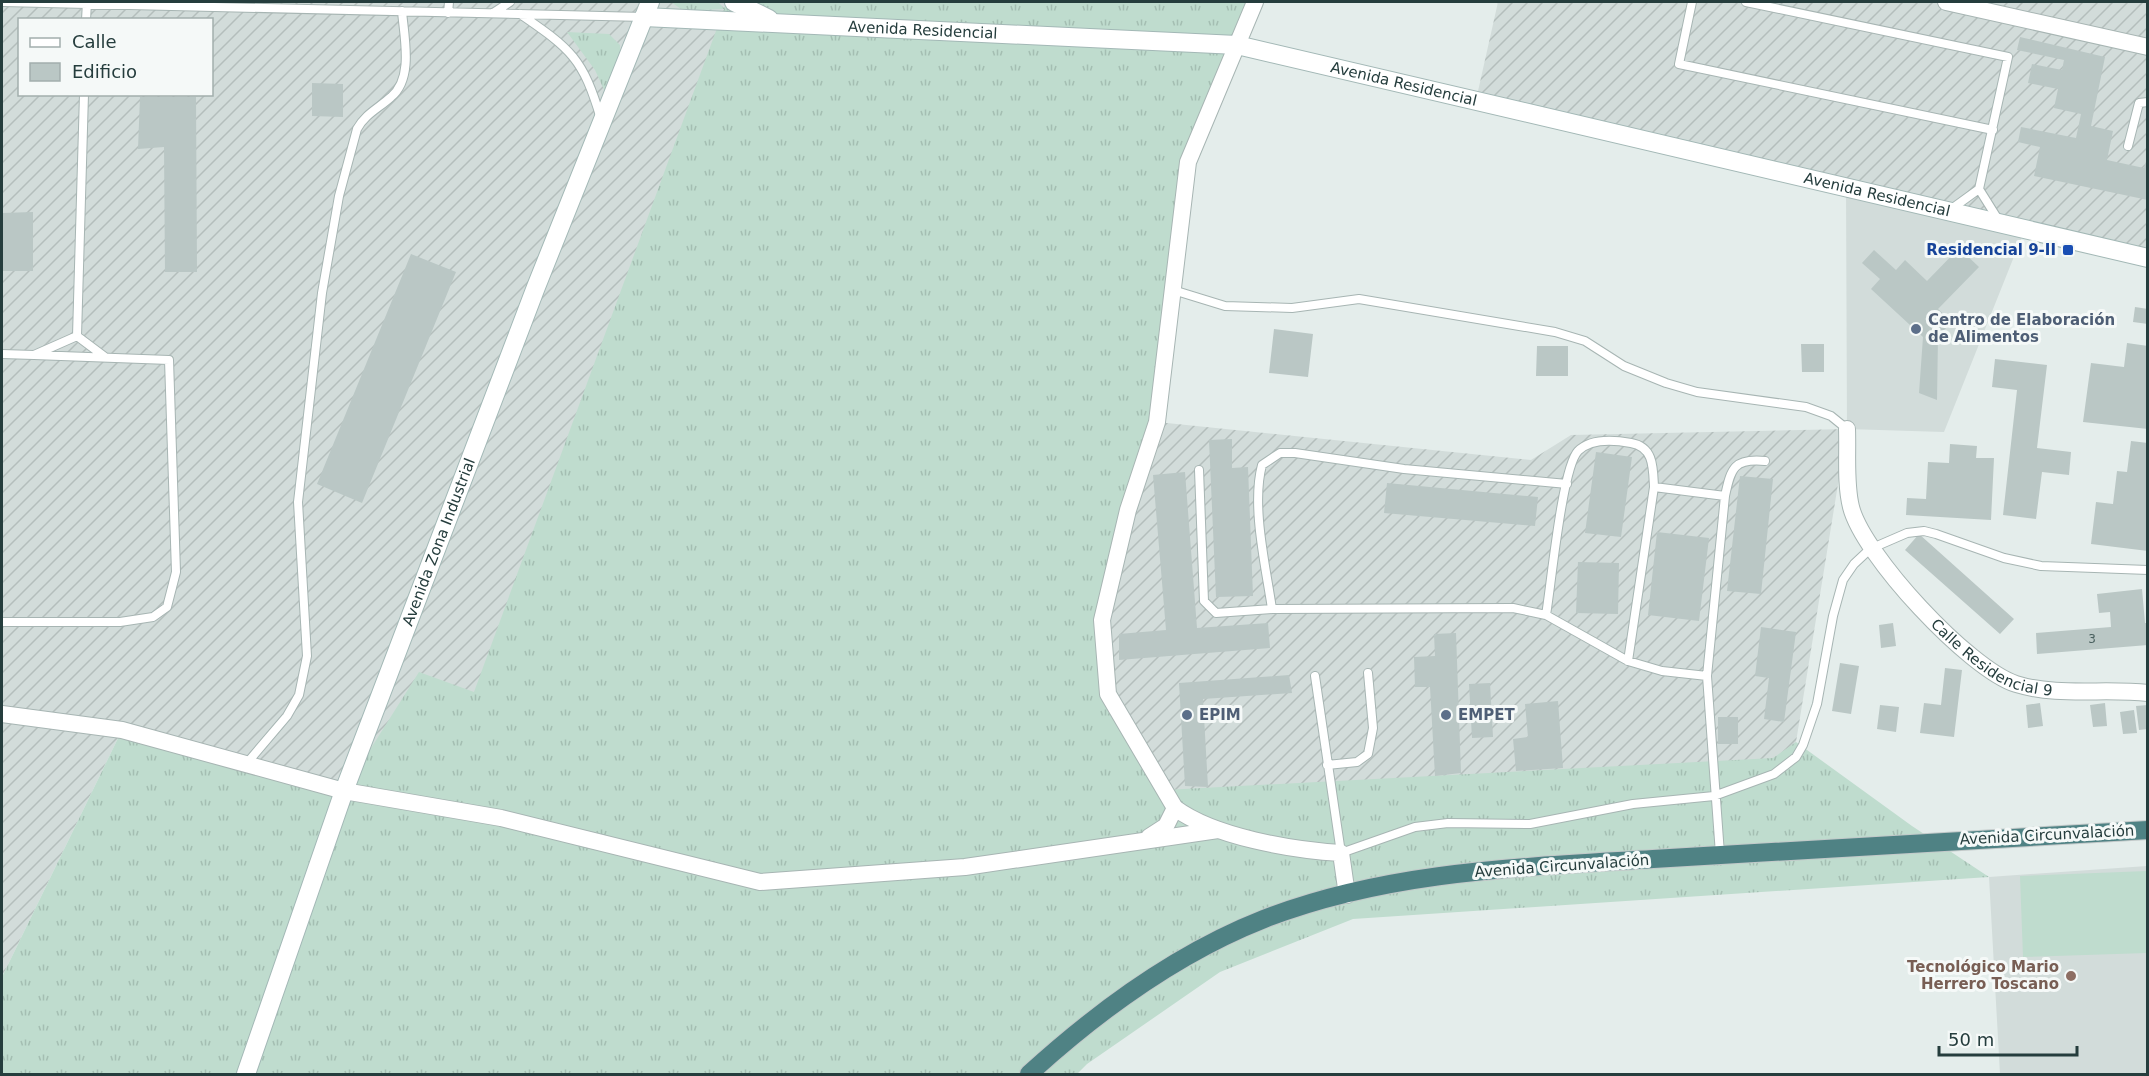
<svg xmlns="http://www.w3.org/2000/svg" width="2149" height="1076" viewBox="0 0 2149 1076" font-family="'DejaVu Sans',sans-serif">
  <defs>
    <pattern id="industrial-furrows" width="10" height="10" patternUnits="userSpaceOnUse" patternTransform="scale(1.5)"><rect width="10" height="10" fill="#d2dcda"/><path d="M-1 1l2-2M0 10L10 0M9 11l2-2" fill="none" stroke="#b4bebc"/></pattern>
    <pattern id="grass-tufts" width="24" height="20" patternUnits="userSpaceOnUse" patternTransform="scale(1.5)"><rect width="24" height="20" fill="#bfdcce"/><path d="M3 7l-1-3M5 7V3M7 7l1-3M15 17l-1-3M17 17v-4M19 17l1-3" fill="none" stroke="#a4beb2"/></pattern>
  </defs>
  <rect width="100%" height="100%" fill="#e4edeb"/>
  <path fill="#d2dcda" d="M1846,187L2025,229L1944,432L1847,429Z
    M2147,866V1074H2000L1989,877Z"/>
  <path fill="url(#industrial-furrows)" fill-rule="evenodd" d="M2,2H1255L1188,162L1157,422L1531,460L1571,435L1847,429L1796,742L1786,767L1714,796L344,791L122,730L2,977ZM20,20H212V94H20Z
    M1498,2H2147V257L1476,100Z"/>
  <path fill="url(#grass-tufts)" d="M671,2H718L724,8L727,2H1253L1188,162L1157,422L1102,620L1108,694L1165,790L1773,758L1796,742L1912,826L1989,877L1353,919L1220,972L1087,1064L1077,1074H2V977L122,730L344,791L419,672L474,692L724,9L684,11Z
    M567,32L609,34L620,45V54L606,94L595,70Z"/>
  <path fill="#bfdcce" d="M2147,871V953L2023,957L2020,876Z"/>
  <path fill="#bac7c5" d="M2020,37L2105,57L2091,126L2113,131L2107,160L2144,168L2148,155V200L2034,176L2040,147L2018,142L2021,127L2076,138L2081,114L2054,108L2058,89L2028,83L2032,64L2062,70L2064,60L2017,50Z
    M312,83L343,84V117L312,116Z
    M140,97H196L197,272H165L164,147L138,149Z
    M33,212V271H2V213Z
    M1959,248L1979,267L1938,309L1952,322L1938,336L1937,400L1919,393L1923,337L1871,289L1880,279L1862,263L1874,250L1896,270L1905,260L1927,281Z
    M411,254L456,272L362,503L317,484Z
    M2135,307L2148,309V324L2133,322Z
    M1274,329L1313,334L1308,377L1269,373Z
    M2127,343L2148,346V429L2083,422L2091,363L2124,367Z
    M1801,344H1824V372H1802Z
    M1537,346H1568V376H1536Z
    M1995,359L2047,365L2037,448L2071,452L2069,475L2042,472L2036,519L2003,515L2017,390L1992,387Z
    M1232,439V468L1248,467L1253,596L1216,597L1209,440Z
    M2131,441L2148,443V551L2091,544L2096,502L2113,504L2117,471L2127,472Z
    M1950,444L1977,446L1976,458H1994L1991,520L1906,515L1907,498L1926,499L1928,462L1949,463Z
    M1596,452L1632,457L1621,537L1585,533Z
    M1185,472L1197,628L1268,623L1270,648L1119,660V634L1166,630L1153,475Z
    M1740,476L1773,479L1761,594L1727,591Z
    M1387,483L1538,497L1535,526L1384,513Z
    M1657,532L1709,538L1699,621L1648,615Z
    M1919,534L2014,619L2000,634L1905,550Z
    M1578,562L1619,563L1618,614L1576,613Z
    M2142,589L2145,623H2148V645L2037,654L2036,633L2111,627L2110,612L2099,613L2097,594Z
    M1893,623L1896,646L1881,648L1879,625Z
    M1761,627L1796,632L1784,722L1764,719L1769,678L1755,676Z
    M1456,633L1461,773L1435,776L1430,687H1415L1414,657L1435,656L1434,634Z
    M1840,663L1859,666L1851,714L1832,711Z
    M1945,668L1962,670L1954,737L1920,733L1924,703L1941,705Z
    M1289,675L1292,693L1203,699L1208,787L1185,786L1179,683Z
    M1490,683L1493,737L1472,738L1469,684Z
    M1558,701L1563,768L1516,771L1513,739L1528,737L1525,704Z
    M2040,703L2043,726L2028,728L2026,705Z
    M2105,703L2107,726L2093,727L2090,705Z
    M1880,705L1899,707L1896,732L1877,729Z
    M2148,705V729L2139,730L2136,706Z
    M2134,710L2137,733L2123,734L2120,712Z
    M1718,717H1738V744H1718Z"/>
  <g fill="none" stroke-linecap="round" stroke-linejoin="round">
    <defs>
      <path id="service" d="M3,2L644,17
        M1692,2L1679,64L1993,130
        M1746,2L2008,57L1979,189
        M448,13L449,2
        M493,13L510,2
        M520,14C571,49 583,58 601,119
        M86,20L87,2
        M2128,146L2139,103L2148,102
        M1950,210L1979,189L1999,221
        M1173,290L1225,306L1292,308L1359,299L1555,332L1585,341L1624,366L1666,383L1697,392L1806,407L1831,416L1847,429
        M77,336L105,357
        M2,354L34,355L77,336L84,94
        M1199,470L1204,601L1216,613L1272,609L1513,608L1546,615L1628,661L1662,671L1707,676
        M1654,487L1725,496L1707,676L1720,854
        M1725,496C1731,468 1734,458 1765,461
        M1272,609C1266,567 1251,506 1262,465L1280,453H1295L1404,469L1567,484
        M1546,615C1551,586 1562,468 1578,451C1591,438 1615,440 1631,443C1654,447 1653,468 1654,487L1628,661
        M2,622H120L153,617L167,607L176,572L169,360L34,355
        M1315,676L1341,853L1415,827L1448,823L1530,824L1633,804L1714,796L1774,774L1796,757L1803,745L1817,704L1833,616L1843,580L1854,564L1870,549L1907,533L1924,531L1936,534L2004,558L2041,566L2148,570
        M247,763L287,716L299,695L307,656L298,502L322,293L339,196L357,129C365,114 379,108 391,97C414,78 404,37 402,11
        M1327,765L1357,762L1368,754L1373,728L1368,673"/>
      <g id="minor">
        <path d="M1255,2L1188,162L1157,422L1128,510L1102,620L1108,694L1175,808C1214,837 1292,850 1341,853L1347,895"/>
        <path d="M1946,2L2148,47"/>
        <path id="s1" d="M1847,429C1848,454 1845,483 1851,507C1863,555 1969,669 2016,684C2058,697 2104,688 2148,693"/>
        <path d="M2,714L122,730L344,791L501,818L760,882L965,867L1218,830"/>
        <path d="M1149,837L1166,826L1175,808"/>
      </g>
      <g id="secondary">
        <path d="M734,2L769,19"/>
        <path id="s2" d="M644,17L1237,45L2148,258"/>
        <path id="s3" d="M246,1074L344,791L536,287L650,2"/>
      </g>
      <path id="trunk" d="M1029,1074C1098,1011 1175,954 1264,919C1387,871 1523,867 1653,859C1818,848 1983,839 2148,830"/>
    </defs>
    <use href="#service" stroke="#a7b5b3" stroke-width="10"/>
    <use href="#minor" stroke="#a7b5b3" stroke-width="18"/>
    <use href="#secondary" stroke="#a3b8b6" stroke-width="20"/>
    <use href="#trunk" stroke="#c2c9c9" stroke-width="20"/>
    <use href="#service" stroke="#fff" stroke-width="8"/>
    <use href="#minor" stroke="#fff" stroke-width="16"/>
    <use href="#secondary" stroke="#fff" stroke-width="18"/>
    <use href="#trunk" stroke="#4f8284" stroke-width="18"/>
  </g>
  <rect fill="#1a4fb4" stroke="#f5f9f8" stroke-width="2" x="2062" y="244" width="12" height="12" rx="3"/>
  <g fill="#5c6f8a" stroke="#f5f9f8" stroke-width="2">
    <circle cx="1916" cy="329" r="6"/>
    <circle cx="1187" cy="715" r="6"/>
    <circle cx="1446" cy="715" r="6"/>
  </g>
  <circle fill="#8d6e63" stroke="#f5f9f8" stroke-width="2" cx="2071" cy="976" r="6"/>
  <g text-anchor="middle" stroke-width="6" stroke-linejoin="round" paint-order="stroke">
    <g font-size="12" fill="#4a605f">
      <text x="2092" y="643">3</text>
    </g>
    <g font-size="15" fill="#253d3d" stroke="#f5f9f8">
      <text dy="5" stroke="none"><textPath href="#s2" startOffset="279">Avenida Residencial</textPath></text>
      <text dy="5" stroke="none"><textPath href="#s2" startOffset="765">Avenida Residencial</textPath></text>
      <text dy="5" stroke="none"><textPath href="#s2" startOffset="1251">Avenida Residencial</textPath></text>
      <text dy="5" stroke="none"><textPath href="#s3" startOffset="566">Avenida Zona Industrial</textPath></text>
      <text dy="5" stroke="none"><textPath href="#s1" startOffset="291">Calle Residencial 9</textPath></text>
      <text transform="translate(2047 835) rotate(-3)" y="5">Avenida Circunvalación</text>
      <text transform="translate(1562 866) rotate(-4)" y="5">Avenida Circunvalación</text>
    </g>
    <g font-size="15" font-weight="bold" fill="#164399" stroke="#f5f9f8" text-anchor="end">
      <text x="2056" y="255">Residencial 9-II</text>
    </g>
    <g font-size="15" font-weight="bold" fill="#4e5e75" stroke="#f5f9f8" text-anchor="start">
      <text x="1928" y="325">Centro de Elaboración<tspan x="1928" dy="17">de Alimentos</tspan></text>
      <text x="1199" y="720">EPIM</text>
      <text x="1458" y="720">EMPET</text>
    </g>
    <g font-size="15" font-weight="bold" fill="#785e54" stroke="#f5f9f8" text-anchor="end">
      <text x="2059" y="972">Tecnológico Mario<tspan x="2059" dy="17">Herrero Toscano</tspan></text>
    </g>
  </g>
  <rect width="2149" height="1076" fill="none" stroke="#253d3d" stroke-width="6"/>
  <rect x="18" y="18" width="195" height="78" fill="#f5f9f8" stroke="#a2aead" stroke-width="1.5"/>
  <rect x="30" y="38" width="30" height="9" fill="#ffffff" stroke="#a2aead" stroke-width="1.5"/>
  <text x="72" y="48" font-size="18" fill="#253d3d">Calle</text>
  <rect x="30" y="63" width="30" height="18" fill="#bac7c5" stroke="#a2aead" stroke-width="1.5"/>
  <text x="72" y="78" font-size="18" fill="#253d3d">Edificio</text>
  <path d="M1939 1046v9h138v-9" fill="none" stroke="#253d3d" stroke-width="3"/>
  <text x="1948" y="1046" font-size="18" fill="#253d3d" stroke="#f5f9f8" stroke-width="4.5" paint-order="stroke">50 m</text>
</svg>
